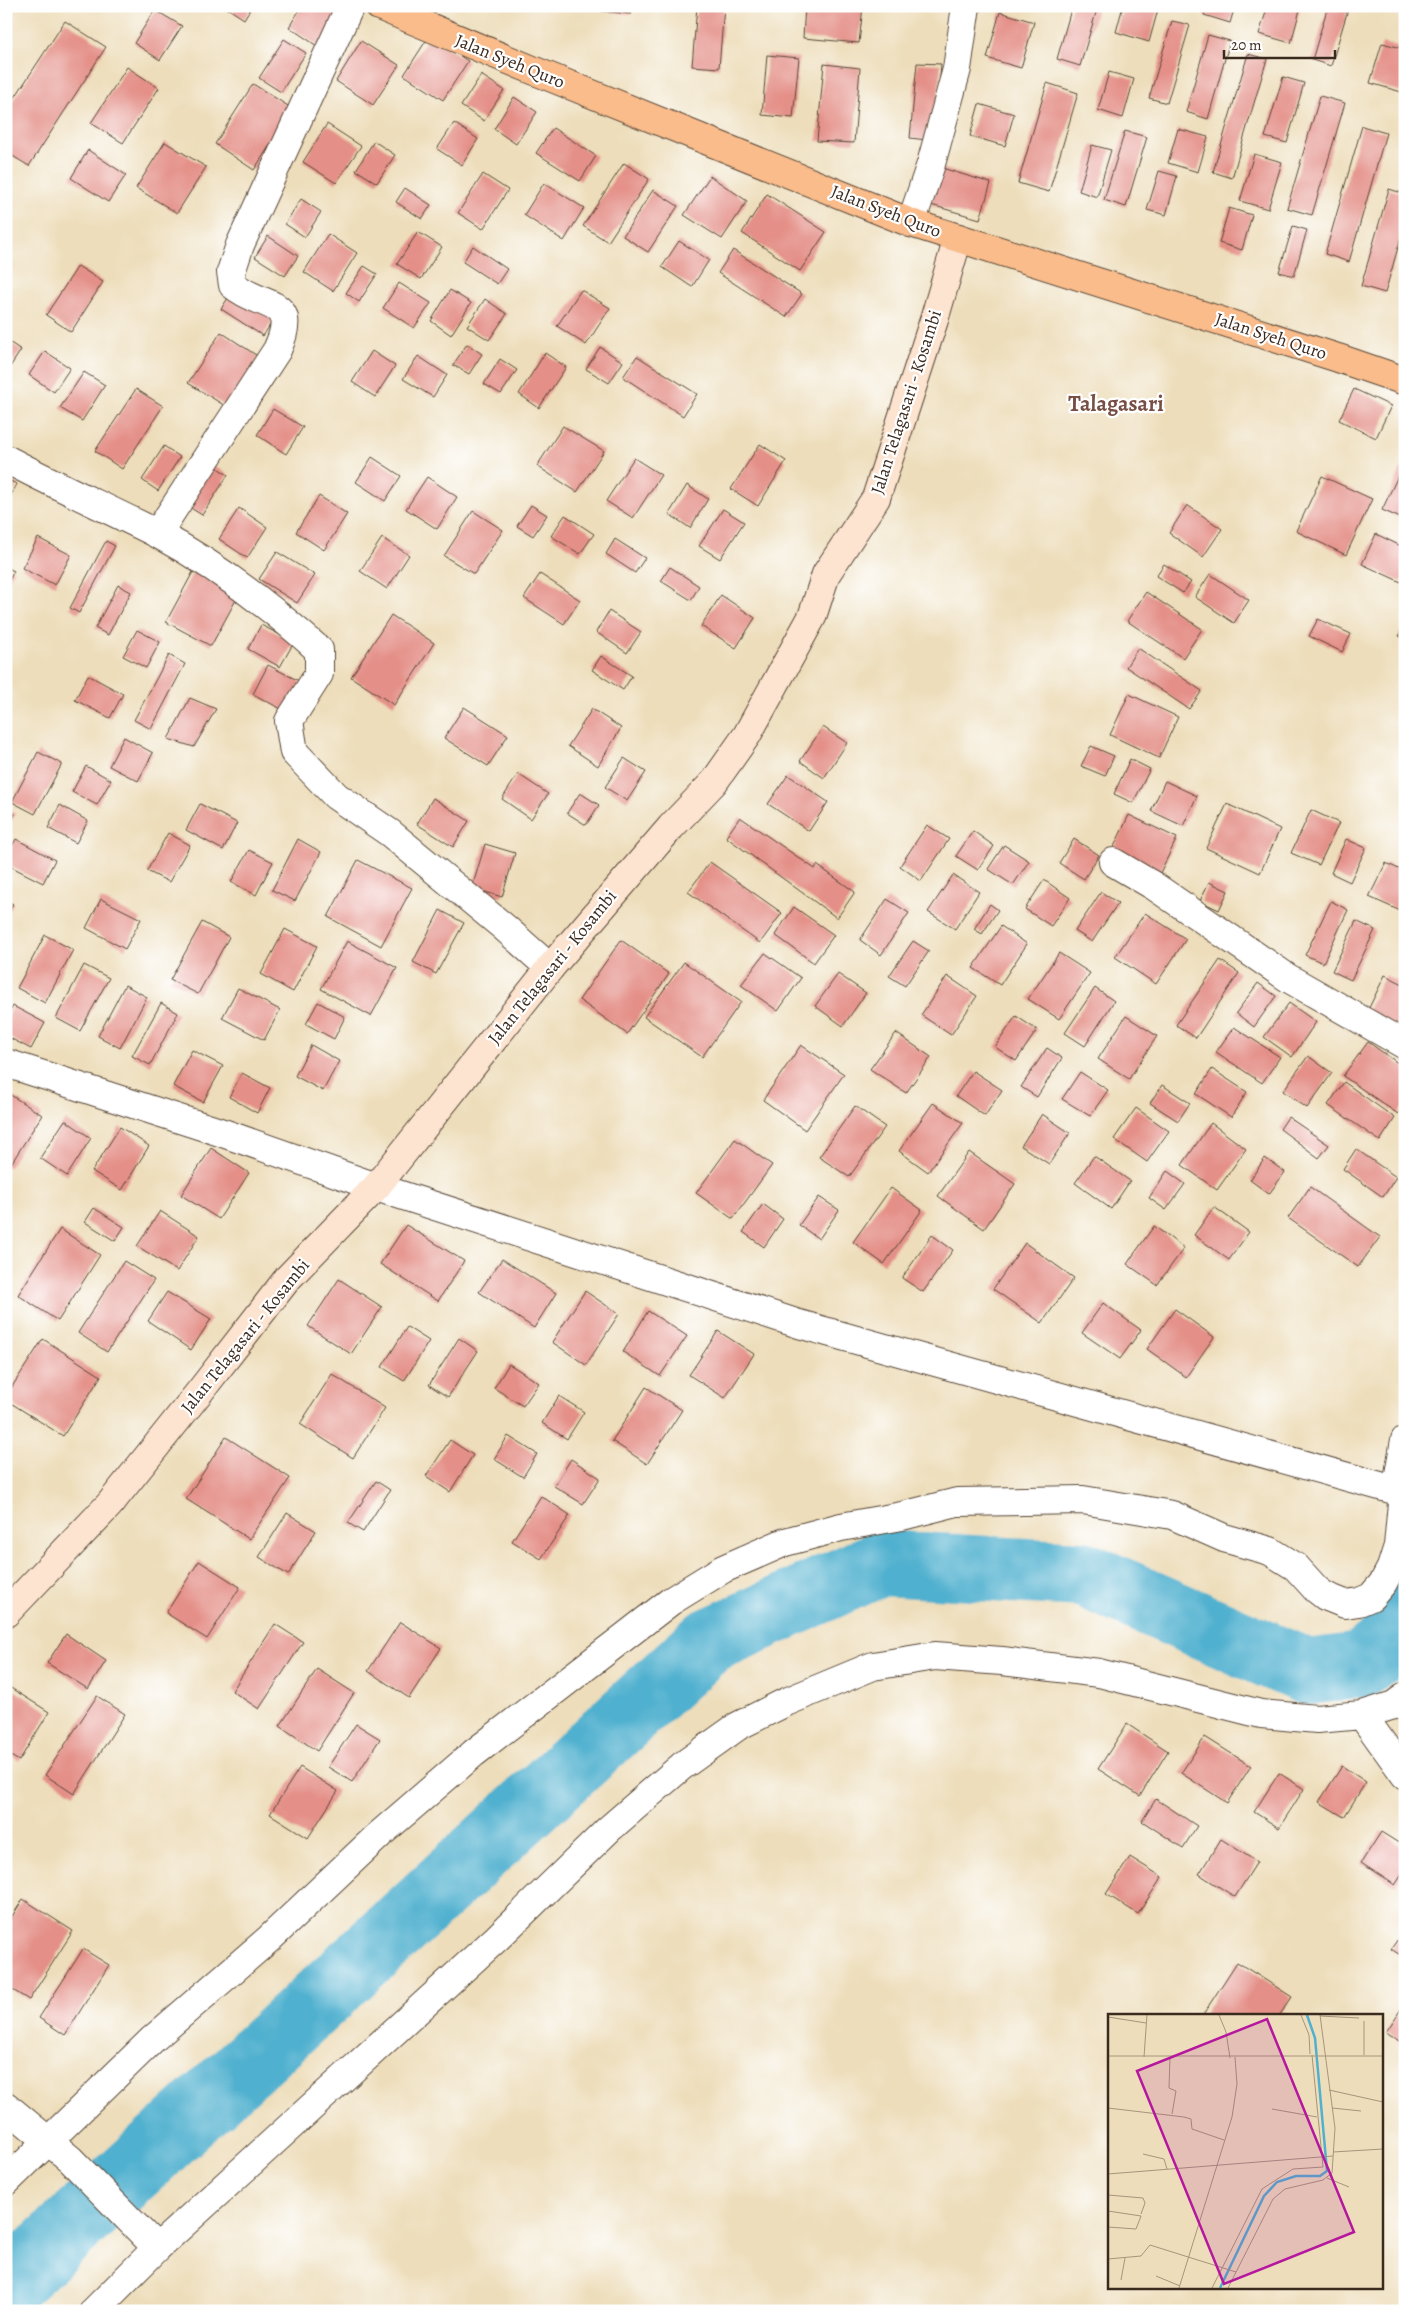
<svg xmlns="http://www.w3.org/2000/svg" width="1411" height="2317" viewBox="0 0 1411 2317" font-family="Alegreya,serif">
  <rect width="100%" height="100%" fill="#fff"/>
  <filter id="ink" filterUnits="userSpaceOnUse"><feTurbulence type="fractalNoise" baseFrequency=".02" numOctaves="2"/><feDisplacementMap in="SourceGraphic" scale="10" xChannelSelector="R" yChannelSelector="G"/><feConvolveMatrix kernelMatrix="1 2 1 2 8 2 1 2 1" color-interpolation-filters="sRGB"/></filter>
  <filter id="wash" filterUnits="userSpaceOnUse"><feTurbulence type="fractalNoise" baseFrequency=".0096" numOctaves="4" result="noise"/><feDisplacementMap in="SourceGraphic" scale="20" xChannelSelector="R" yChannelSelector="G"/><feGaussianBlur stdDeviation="1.12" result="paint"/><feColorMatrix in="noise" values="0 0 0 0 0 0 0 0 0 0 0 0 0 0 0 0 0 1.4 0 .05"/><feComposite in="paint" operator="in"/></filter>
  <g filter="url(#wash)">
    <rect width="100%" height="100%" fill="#edddba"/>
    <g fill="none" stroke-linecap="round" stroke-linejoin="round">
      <path stroke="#50b0cf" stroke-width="66" d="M6,2287L709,1641L881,1563L1083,1574L1307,1672L1362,1665L1392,1642L1405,1601"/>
    </g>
    <g id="blocks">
      <path fill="#e49088" d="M224,6H252L244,19Z
        M302,6H331L342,13L320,48L289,27Z
        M601,6H632L631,14L601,11Z
        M697,6L724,7L719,68L692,66Z
        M805,6H863L859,43L803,38Z
        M1072,6H1098L1080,66L1057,59Z
        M1123,6H1159L1149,42L1116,32Z
        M1206,6H1235L1230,23L1204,15Z
        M1268,6H1301L1291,43L1259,34Z
        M1328,6H1349L1331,66L1312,60Z
        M155,10L182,26L160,60L134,43Z
        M1000,12L1034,22L1021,68L987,58Z
        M65,21L106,47L29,166L6,152V111Z
        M1172,21L1190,25L1167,103L1149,98Z
        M1208,35L1230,41L1208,119L1186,112Z
        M429,36L468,61L443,100L404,75Z
        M284,39L306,53L281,92L259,78Z
        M361,41L399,65L373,105L336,81Z
        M1382,43L1405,49V93L1370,83Z
        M1248,54L1267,59L1232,178L1213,172Z
        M767,55L799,58L793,118L762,115Z
        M917,63L941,64L935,141L910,138Z
        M824,64L860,68L854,143L817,141Z
        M127,67L159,88L123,143L91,123Z
        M1109,72L1134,79L1123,118L1098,110Z
        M481,75L504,90L484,121L461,106Z
        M1283,77L1304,83L1287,143L1265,137Z
        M1047,83L1078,93L1049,192L1018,183Z
        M253,84L293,109L254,170L215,144Z
        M1320,96L1345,103L1312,215L1287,208Z
        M514,97L537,112L516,144L494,129Z
        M979,104L1014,114L1005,146L970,136Z
        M454,123L478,139L462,165L437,149Z
        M327,124L361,146L336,183L303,162Z
        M1362,126L1386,133L1349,262L1325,254Z
        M553,128L596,156L580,181L536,153Z
        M1178,129L1208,137L1198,172L1168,163Z
        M1125,131L1147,137L1126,207L1104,200Z
        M374,141L395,155L377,183L356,170Z
        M165,142L206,167L177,213L136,188Z
        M1092,145L1111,150L1097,197L1079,191Z
        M88,150L126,175L108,202L71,178Z
        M1254,154L1282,162L1268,209L1240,201Z
        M624,163L649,179L608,242L583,226Z
        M942,168L991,183L980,219L931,205Z
        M1159,171L1177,176L1166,215L1147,210Z
        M483,174L508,190L483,229L458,213Z
        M710,176L747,201L722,239L684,215Z
        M544,183L584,208L564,241L524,215Z
        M405,188L431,205L422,219L396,202Z
        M1389,189L1405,194V223L1385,293L1361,286Z
        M653,190L678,206L648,252L623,236Z
        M767,194L826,232L800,271L742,233Z
        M301,199L321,212L305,237L285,224Z
        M1229,208L1252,215L1242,250L1219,243Z
        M1293,226L1307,230L1294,276L1279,272Z
        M418,232L442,247L421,279L397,264Z
        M328,234L357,253L333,291L304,272Z
        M268,236L298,256L285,276L255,257Z
        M679,241L709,260L692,287L662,267Z
        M473,246L507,269L497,284L463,262Z
        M733,250L802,294L786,317L718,273Z
        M78,266L103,282L71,332L46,315Z
        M364,266L377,274L359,302L346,293Z
        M399,283L431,303L414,328L383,308Z
        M235,287L277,314L263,336L221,309Z
        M450,290L471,303L451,335L431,321Z
        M581,290L610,308L586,345L557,326Z
        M485,299L507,314L489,340L467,326Z
        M221,332L259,357L227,407L188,383Z
        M6,340L21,350L6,373Z
        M467,344L482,354L469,374L453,365Z
        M600,347L623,362L609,383L586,369Z
        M45,351L70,368L54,392L29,375Z
        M372,351L395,366L375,397L352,382Z
        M545,353L566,367L539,408L519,394Z
        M418,356L447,375L433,397L403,379Z
        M637,356L697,394L683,416L623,377Z
        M500,359L517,370L501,394L484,384Z
        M84,372L105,385L82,421L60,408Z
        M136,389L163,406L122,469L95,451Z
        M1354,389L1391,406L1376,438L1339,420Z
        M273,409L303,427L286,454L257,435Z
        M563,426L604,451L577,492L537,466Z
        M760,444L786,461L758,506L731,489Z
        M164,446L180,457L158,491L142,480Z
        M372,457L401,476L385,501L356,482Z
        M634,458L661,475L633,518L606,501Z
        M207,461L228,475L202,515L181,502Z
        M1405,461V520L1382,510Z
        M1322,476L1372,499L1346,555L1296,531Z
        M427,477L457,497L437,529L406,509Z
        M6,479L17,484L6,504Z
        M687,485L708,499L690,528L669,514Z
        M319,496L347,514L324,550L296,532Z
        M531,505L547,515L533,536L517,526Z
        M1187,505L1222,529L1203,557L1169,533Z
        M239,508L267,527L247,558L219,539Z
        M723,509L744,522L720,559L699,546Z
        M473,511L503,530L474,574L444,556Z
        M565,515L594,534L580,554L551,536Z
        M1376,534L1405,548V574L1401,582L1362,564Z
        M38,538L71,555L55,585L22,568Z
        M382,538L409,555L387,589L360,571Z
        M615,539L645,558L635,573L606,554Z
        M106,541L115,546L79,613L70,608Z
        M277,552L315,575L297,603L259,579Z
        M1164,564L1191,582L1183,593L1156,576Z
        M6,567L14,571L6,586Z
        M670,567L699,586L691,600L661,581Z
        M193,572L238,596L211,646L166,622Z
        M540,574L580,600L564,624L524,598Z
        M1210,574L1249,600L1234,623L1195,597Z
        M118,585L131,592L108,635L95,628Z
        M1146,592L1202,629L1183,658L1127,621Z
        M721,595L755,618L736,648L701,626Z
        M609,611L641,632L627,653L596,632Z
        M391,615L434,643L394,705L351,677Z
        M1318,619L1351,634L1342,652L1309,636Z
        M261,625L294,642L280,667L248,649Z
        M1405,625V639L1399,636Z
        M137,630L160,642L146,668L123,656Z
        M1138,648L1202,691L1189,709L1126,667Z
        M169,655L185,664L151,729L134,720Z
        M601,656L632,676L623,690L592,670Z
        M268,665L301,682L285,711L253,694Z
        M88,675L123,694L110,718L75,700Z
        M1129,694L1178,717L1159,758L1110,735Z
        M190,698L216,709L194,747L168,739Z
        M464,707L508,735L488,766L444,738Z
        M592,709L621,728L598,766L568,746Z
        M823,727L847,743L824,778L800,761Z
        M124,737L153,753L138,781L109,766Z
        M1091,746L1114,756L1105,776L1081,766Z
        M38,752L62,764L35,814L12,802Z
        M624,758L646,772L627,801L605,787Z
        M1130,759L1150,769L1133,803L1114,794Z
        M86,766L111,780L97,805L72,792Z
        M518,774L548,794L531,819L502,799Z
        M788,775L828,802L809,831L768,804Z
        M1165,781L1197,796L1183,826L1151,811Z
        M580,793L599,805L586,825L567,813Z
        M433,798L469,821L453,847L417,824Z
        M200,804L237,823L223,850L186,830Z
        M1227,804L1280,829L1260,873L1206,848Z
        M60,805L88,821L76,843L48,828Z
        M6,809L15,814L6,831Z
        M1311,810L1339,823L1319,865L1291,853Z
        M1129,815L1177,838L1160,873L1112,851Z
        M740,817L815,869L817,865L855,892L837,918L726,837Z
        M927,825L949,839L921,881L900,866Z
        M973,831L994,846L978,870L956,856Z
        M168,833L190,845L169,882L147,871Z
        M16,839L55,860L43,883L6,864V857Z
        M298,839L321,852L295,901L272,890Z
        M1074,839L1099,855L1084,879L1059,863Z
        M1346,839L1366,848L1350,882L1331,873Z
        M485,844L515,853L502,897L472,888Z
        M1004,845L1029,861L1013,885L988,869Z
        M249,850L273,862L256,895L231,882Z
        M358,860L412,888L381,946L328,917Z
        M710,862L782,913L760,943L688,892Z
        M1386,863L1405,872V913L1369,897Z
        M953,875L979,892L955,929L928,912Z
        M1044,880L1070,898L1051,926L1025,909Z
        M1209,882L1228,891L1219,910L1200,901Z
        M1101,892L1118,903L1092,942L1075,931Z
        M101,899L141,919L125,949L86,928Z
        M887,899L909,913L881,955L860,940Z
        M6,900L13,904L6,917Z
        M1331,901L1348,910L1323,963L1305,955Z
        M990,904L998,910L982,934L974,929Z
        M794,907L834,935L814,963L775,935Z
        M440,910L464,923L436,974L413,962Z
        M1145,913L1186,939L1156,984L1115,957Z
        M1356,921L1375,930L1351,980L1332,971Z
        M202,922L229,937L198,994L170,980Z
        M1001,926L1027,944L1000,985L973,968Z
        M285,929L317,946L293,992L261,974Z
        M45,935L73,950L45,1003L17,988Z
        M621,940L669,974L627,1034L579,1000Z
        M347,941L397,968L371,1016L321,989Z
        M913,941L929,951L905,986L889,976Z
        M765,953L801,978L778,1011L741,985Z
        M1059,953L1090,973L1059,1019L1028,999Z
        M1220,960L1239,973L1196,1038L1176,1025Z
        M684,962L741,1002L702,1057L644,1017Z
        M84,965L109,978L80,1031L56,1018Z
        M838,974L866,993L843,1026L815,1006Z
        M1385,975L1405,985V1032L1366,1014Z
        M947,976L977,996L951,1035L921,1015Z
        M1258,983L1276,996L1254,1027L1236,1013Z
        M125,985L147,997L120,1048L98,1036Z
        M238,988L280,1010L264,1040L222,1018Z
        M1095,988L1114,1001L1085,1046L1065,1033Z
        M318,1002L345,1017L334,1039L306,1024Z
        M161,1003L178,1013L150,1065L132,1056Z
        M1289,1003L1316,1022L1292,1057L1264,1037Z
        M13,1006L45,1023L31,1049L6,1036V1019Z
        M1016,1016L1037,1030L1016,1061L995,1047Z
        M1126,1016L1157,1036L1129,1079L1098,1059Z
        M1234,1027L1280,1057L1262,1083L1216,1052Z
        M896,1033L931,1057L906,1093L870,1069Z
        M1368,1042L1405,1068V1105L1398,1114L1343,1076Z
        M311,1045L339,1061L323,1091L295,1076Z
        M801,1045L844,1074L805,1130L763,1100Z
        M1047,1048L1062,1058L1037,1097L1021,1087Z
        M192,1050L223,1066L203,1102L173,1086Z
        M1308,1056L1332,1073L1307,1108L1283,1091Z
        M1212,1069L1247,1092L1231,1117L1196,1094Z
        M973,1071L1002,1090L985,1116L956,1096Z
        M1080,1072L1108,1090L1090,1116L1062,1099Z
        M242,1073L270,1088L257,1113L229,1097Z
        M1344,1082L1395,1118L1380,1141L1328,1105Z
        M1162,1085L1190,1103L1178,1121L1150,1103Z
        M6,1092L42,1115L9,1167L6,1166Z
        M933,1103L963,1123L928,1172L899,1151Z
        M855,1106L885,1127L849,1177L819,1157Z
        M1136,1108L1169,1131L1147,1162L1114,1139Z
        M1042,1114L1070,1133L1049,1164L1021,1146Z
        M1288,1117L1329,1145L1319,1158L1280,1129Z
        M65,1120L91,1138L67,1176L40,1158Z
        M1211,1123L1246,1149L1217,1190L1182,1165Z
        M120,1127L149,1146L122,1190L92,1171Z
        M735,1139L772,1165L733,1219L696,1193Z
        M211,1148L249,1173L219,1219L181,1195Z
        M1356,1149L1396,1177L1383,1197L1343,1169Z
        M969,1152L1015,1184L984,1229L938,1196Z
        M1094,1156L1130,1181L1111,1209L1075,1183Z
        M1265,1158L1285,1172L1269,1194L1250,1180Z
        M1167,1171L1185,1184L1166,1210L1149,1198Z
        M1310,1187L1380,1237L1358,1267L1288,1218Z
        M891,1188L922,1210L884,1264L853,1242Z
        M819,1197L839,1210L819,1239L799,1225Z
        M763,1204L783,1219L764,1247L743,1232Z
        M1214,1207L1249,1232L1229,1260L1194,1235Z
        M94,1208L124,1227L115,1241L85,1222Z
        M160,1211L199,1236L177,1271L137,1246Z
        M406,1225L464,1261L438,1301L380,1264Z
        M1154,1226L1184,1248L1157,1285L1127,1264Z
        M60,1229L100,1255L58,1321L18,1295Z
        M932,1235L953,1250L923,1292L902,1278Z
        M1025,1243L1074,1278L1042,1323L993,1289Z
        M502,1259L556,1293L534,1328L479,1292Z
        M124,1261L154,1280L107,1352L78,1333Z
        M339,1279L382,1307L351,1354L308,1326Z
        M585,1291L619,1314L586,1365L552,1342Z
        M167,1292L211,1319L191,1350L148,1321Z
        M1103,1303L1141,1330L1120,1359L1082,1333Z
        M1175,1309L1214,1337L1186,1377L1147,1349Z
        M648,1311L687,1336L660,1376L623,1352Z
        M407,1327L429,1341L404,1381L382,1367Z
        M718,1331L754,1354L725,1398L689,1375Z
        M459,1338L478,1351L448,1397L429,1385Z
        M43,1339L101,1376L63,1436L6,1400V1396Z
        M509,1364L539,1383L523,1406L494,1388Z
        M332,1374L385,1408L353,1458L300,1424Z
        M646,1387L682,1410L647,1464L612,1441Z
        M559,1396L584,1412L567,1439L542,1423Z
        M508,1436L537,1454L523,1477L494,1459Z
        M226,1437L290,1478L249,1539L186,1499Z
        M450,1440L473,1455L450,1492L426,1476Z
        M571,1459L600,1478L583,1504L554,1486Z
        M376,1481L390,1490L363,1532L348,1523Z
        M541,1496L570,1515L541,1559L512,1541Z
        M287,1513L316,1531L288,1575L259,1557Z
        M199,1561L240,1587L207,1639L166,1613Z
        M400,1622L441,1648L409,1698L368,1671Z
        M275,1624L303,1642L259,1709L232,1691Z
        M66,1634L106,1661L88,1689L47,1663Z
        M317,1669L354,1693L317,1751L280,1726Z
        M6,1685L49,1712L19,1761L6,1753Z
        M97,1696L125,1714L74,1794L45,1775Z
        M356,1724L380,1739L352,1782L328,1767Z
        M1127,1724L1168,1751L1140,1796L1098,1769Z
        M1205,1737L1251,1766L1227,1803L1181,1773Z
        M1342,1766L1366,1782L1344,1817L1319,1802Z
        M300,1767L338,1791L308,1838L270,1814Z
        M1279,1773L1304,1789L1279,1828L1254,1812Z
        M1156,1799L1197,1826L1183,1848L1142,1821Z
        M1381,1832L1405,1847V1870L1395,1885L1361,1863Z
        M1221,1839L1257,1862L1235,1897L1199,1874Z
        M1130,1857L1162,1877L1138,1914L1106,1894Z
        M23,1899L73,1931L29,2000L6,1986V1926Z
        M1405,1929V1958L1391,1949Z
        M83,1949L109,1965L65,2035L39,2018Z
        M1237,1962L1292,1997L1279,2016H1202Z
        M1405,2003V2044L1386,2032Z"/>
    </g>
  </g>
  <g filter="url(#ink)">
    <use href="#blocks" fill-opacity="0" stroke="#564535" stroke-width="1"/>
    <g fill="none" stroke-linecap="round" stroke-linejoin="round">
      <defs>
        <path id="minor" d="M6,459C55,485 106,508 156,533C214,564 270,606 319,650V674L289,721L294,752L336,796L390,833L505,928L550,968
          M157,534L277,350C301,297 263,310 233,285L231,272L240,245L350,6
          M1113,862L1154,886L1288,978L1405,1045
          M6,1063L223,1133L376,1187L799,1324L1405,1493
          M1362,1715L1405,1775
          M6,2106L70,2159L157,2248
          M6,2182L153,2039L270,1938L380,1834L474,1753L671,1601L723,1569L785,1542L841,1527L902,1516L957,1502L1083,1500L1172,1515L1224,1538L1270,1551L1296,1567L1316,1589L1325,1596L1345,1604L1359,1602L1371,1597L1383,1583L1391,1568L1398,1546L1403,1492L1399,1474L1405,1440
          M94,2311L157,2248L497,1938L609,1829L682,1766L738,1726L786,1702L873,1666L935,1656L1002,1661L1099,1673L1261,1714L1317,1719L1362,1715L1394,1705L1405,1697"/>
        <path id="tertiary" d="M911,223L931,164L957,69L966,6"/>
        <path id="secondary" d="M6,1613L109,1505L201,1390L288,1278L376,1187L550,968L671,827L714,782L747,735L812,617L826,574L876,498L934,320L958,238"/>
        <path id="primary" d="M379,6L535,71L911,223L1338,358L1405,381"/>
      </defs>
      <use href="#minor" stroke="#564535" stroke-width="30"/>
      <use href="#tertiary" stroke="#564535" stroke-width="30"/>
      <use href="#secondary" stroke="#564535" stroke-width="30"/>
      <use href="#primary" stroke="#564535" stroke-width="30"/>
      <use href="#minor" stroke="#fff" stroke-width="28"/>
      <use href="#tertiary" stroke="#fff" stroke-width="28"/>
      <use href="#secondary" stroke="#fde4d1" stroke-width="28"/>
      <use href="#primary" stroke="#fabc8b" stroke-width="28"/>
    </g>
  </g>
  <g text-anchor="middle" stroke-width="4.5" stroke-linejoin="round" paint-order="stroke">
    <g font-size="18" fill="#3b2a1e" stroke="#fff">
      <text transform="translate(510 61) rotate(22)" y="6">Jalan Syeh Quro</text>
      <text transform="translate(886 211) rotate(21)" y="6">Jalan Syeh Quro</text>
      <text transform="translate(1271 336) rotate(18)" y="6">Jalan Syeh Quro</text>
      <text transform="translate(906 402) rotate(-72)" y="6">Jalan Telagasari - Kosambi</text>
      <text transform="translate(552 967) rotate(-51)" y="6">Jalan Telagasari - Kosambi</text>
      <text transform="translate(245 1336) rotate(-51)" y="6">Jalan Telagasari - Kosambi</text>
    </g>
    <g font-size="22" font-weight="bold" fill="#764e43" stroke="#fff">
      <text x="1116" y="411">Talagasari</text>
    </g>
  </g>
  <g transform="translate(1108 2014)">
    <rect width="275" height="275" fill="#edddba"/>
    <path fill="none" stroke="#50b0cf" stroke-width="2.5" d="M112,274L156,182L169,168L188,162H212L219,157L207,24L199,1"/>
    <path fill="none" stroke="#a6957c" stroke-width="1" d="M111,1L118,18L122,44M193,1L201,21L202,40M212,2L251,4M0,3L38,9M256,41V7M0,42H275M36,43L39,1M62,43L61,74L68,77L64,100M221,76L275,88M0,94L76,103L83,105L84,115L116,126M224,94L253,97M164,95L209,103M225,138L275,135M35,140L56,145L59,155M0,160L225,142M219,164L241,173M0,181L35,184L37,189L33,200M0,197L33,202L28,215L0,213M0,245L33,242L42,231L128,258M48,262L72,272M13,266L17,244M71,274L124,103L129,70L127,43M104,274L154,175L185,155L215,153L204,41M120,274L165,185L177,175L215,166L224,159L227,114L212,1"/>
    <path fill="#b5179e" fill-opacity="0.15" stroke="#b5179e" stroke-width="2.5" d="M159,5L246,218L116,270L29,57Z"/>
    <rect width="275" height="275" fill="none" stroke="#3b2a1e" stroke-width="2.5"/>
  </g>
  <rect width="1411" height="2317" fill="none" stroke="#fff" stroke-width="25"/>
  <path d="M1224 50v8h111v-8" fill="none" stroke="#3b2a1e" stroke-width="2.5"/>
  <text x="1231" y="50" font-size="15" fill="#3b2a1e" stroke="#ffffff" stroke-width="4" paint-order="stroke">20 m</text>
</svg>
